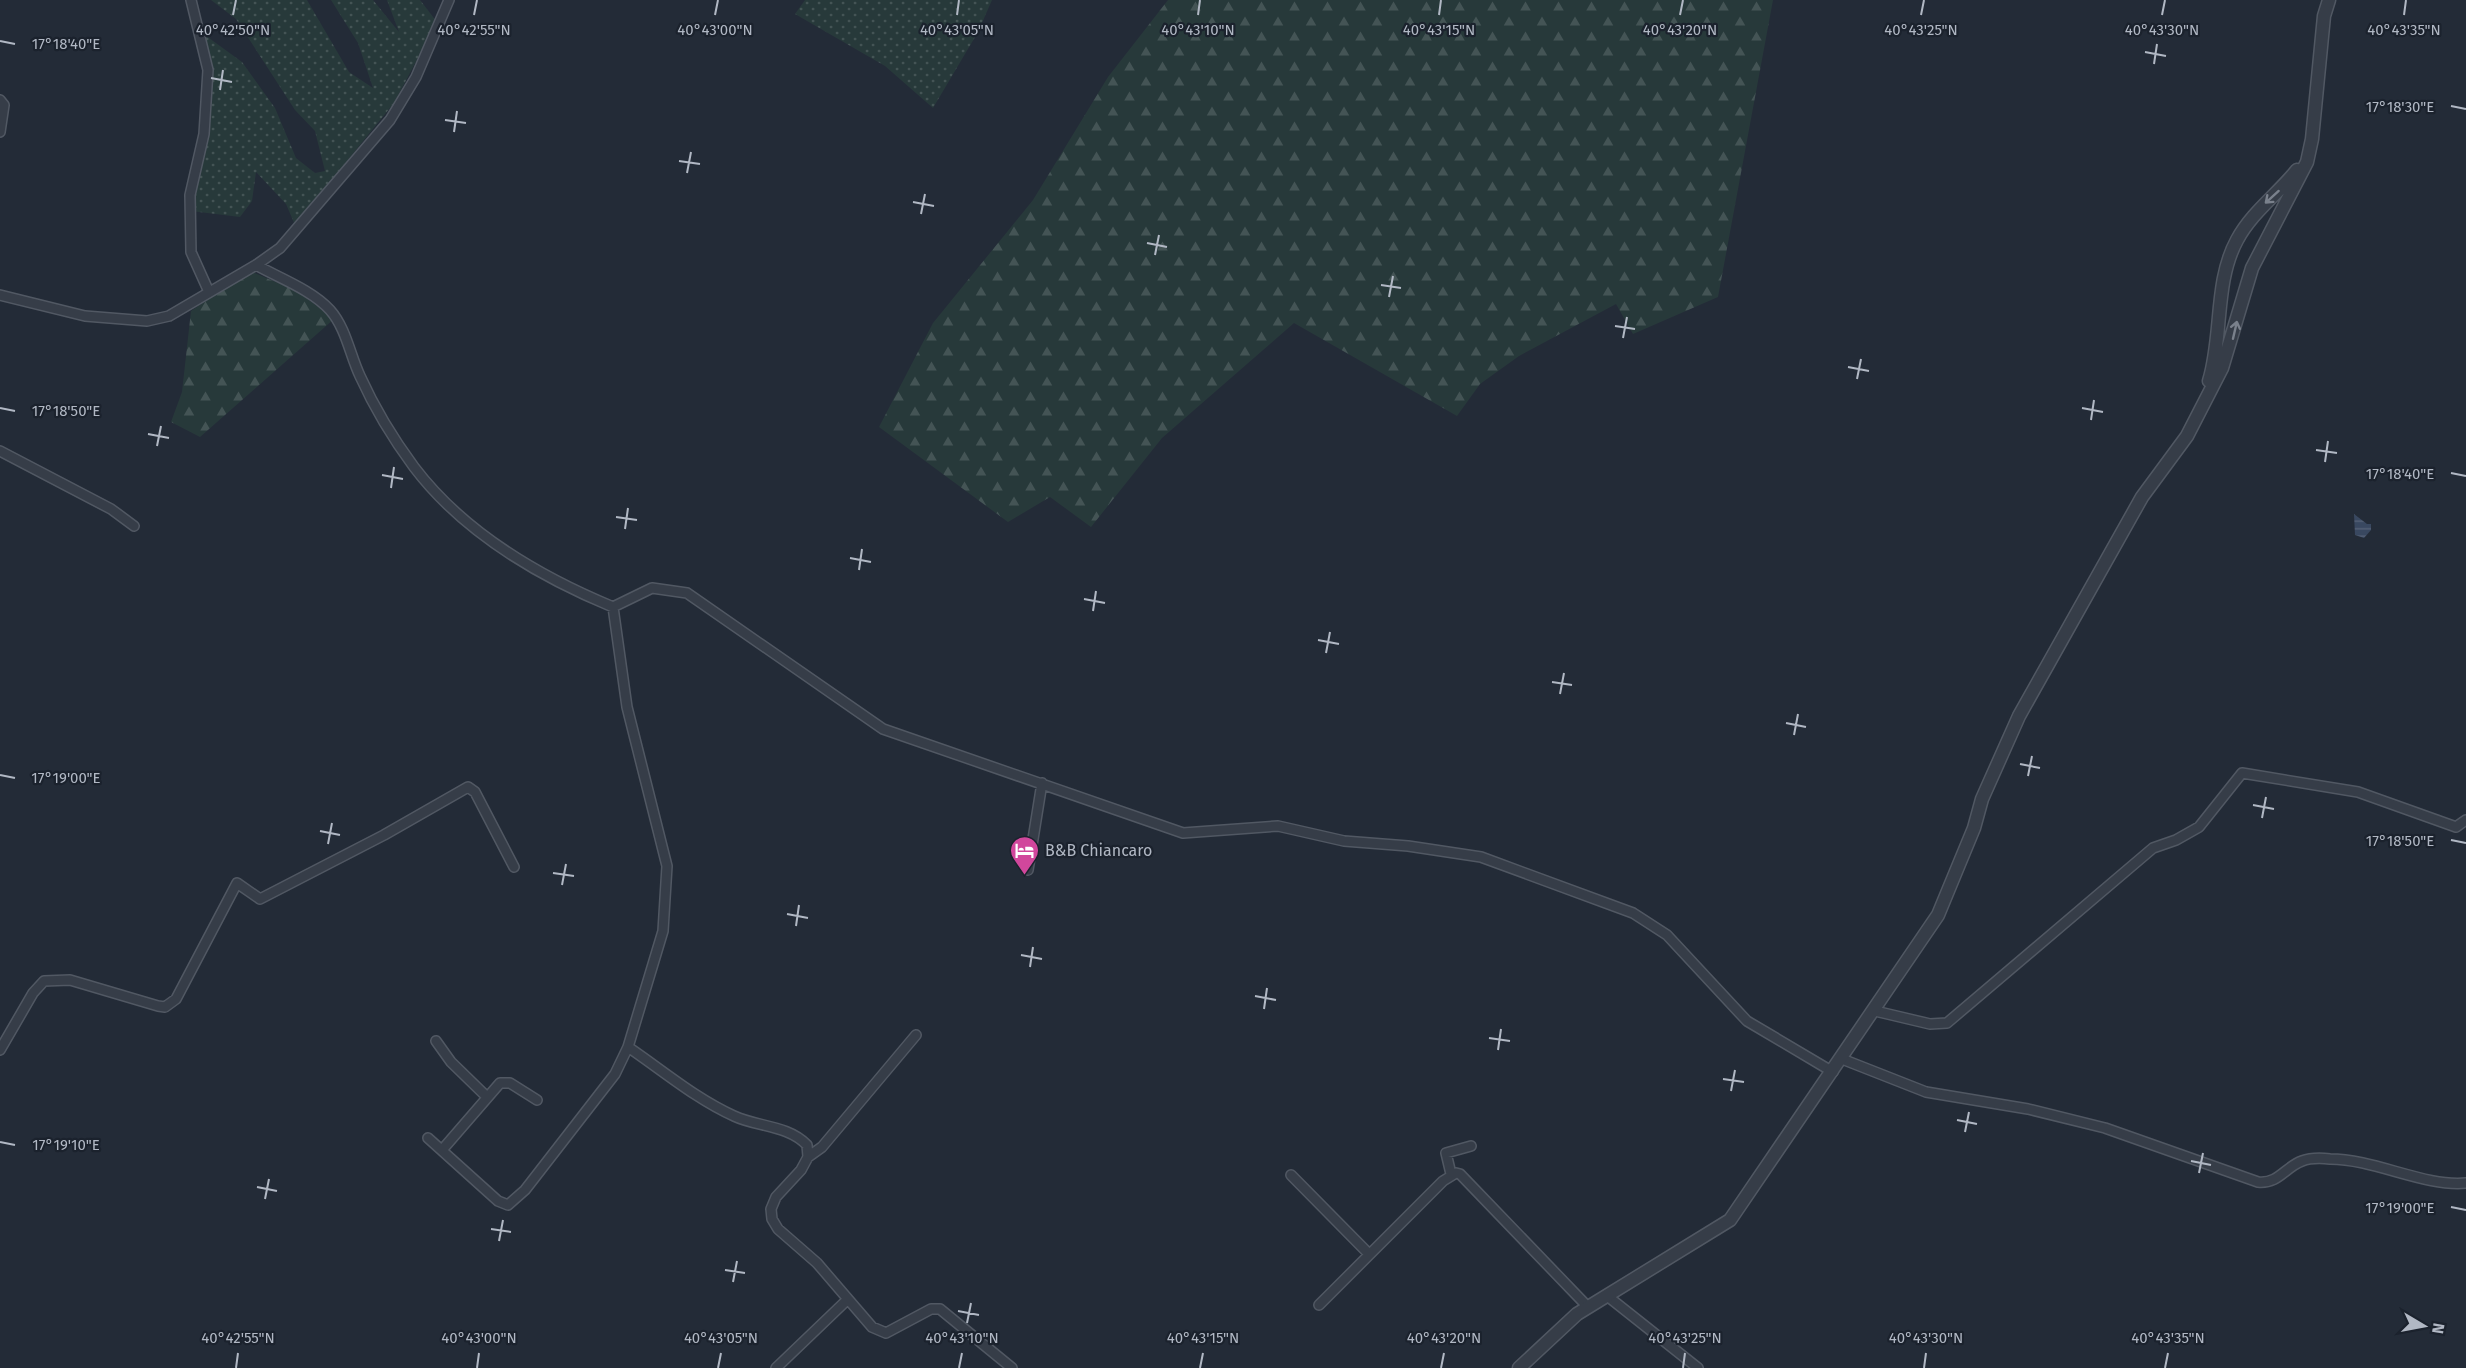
<svg xmlns="http://www.w3.org/2000/svg" width="2466" height="1368" viewBox="0 0 2466 1368" font-family="'Fira Sans',sans-serif">
  <defs>
    <pattern id="grass-dots" width="8" height="8" patternUnits="userSpaceOnUse" patternTransform="scale(1.5)"><rect width="8" height="8" fill="#27393a"/><path d="M2 2h.1M6 6h.1" fill="none" stroke="#445455" stroke-width="1.8" stroke-linecap="round"/></pattern>
    <pattern id="forest-firs" width="22" height="20" patternUnits="userSpaceOnUse" patternTransform="scale(1.5)"><rect width="22" height="20" fill="#27393a"/><path d="M5 1l3.5 6h-7zM16 11l3.5 6h-7z" fill="#445455"/></pattern>
    <pattern id="water-rules" width="6" height="5" patternUnits="userSpaceOnUse" patternTransform="scale(1.5)"><rect width="6" height="5" fill="#394860"/><path d="M0 2.5h6" fill="none" stroke="#536075"/></pattern>
  </defs>
  <rect width="100%" height="100%" fill="#232b37"/>
  <path fill="url(#grass-dots)" d="M211,0H307L349,72L373,88L358,43L331,0H373L399,32L387,0H420L437,22L394,103L295,225L286,204L256,172L252,201L240,217L191,211L208,88L198,30L242,62L275,108L296,158L315,173L325,171L315,131L295,110L236,19Z
    M805,0H992L978,32L933,108L885,66L795,14Z"/>
  <path fill="url(#forest-firs)" d="M1168,0H1773L1718,297L1633,334L1616,304L1519,356L1480,384L1457,416L1294,323L1162,438L1091,527L1050,497L1008,522L879,427L933,323L1033,200L1108,77Z
    M250,271L297,291L334,319L200,437L171,422L182,392L191,311Z"/>
  <path fill="url(#water-rules)" d="M2354,514L2367,524H2371V530L2364,538L2355,535Z"/>
  <g fill="none" stroke-linecap="round" stroke-linejoin="round">
    <defs>
      <path id="minor" d="M191,0L208,70L204,134L190,195L191,252L209,292
        M0,100L4,105L0,132
        M256,265C279,278 312,290 330,310C346,328 350,355 360,376C374,407 394,440 414,467C464,533 538,576 613,607L652,588L687,593L883,729L1183,833L1278,826L1344,841L1408,846L1481,857L1633,913L1667,935L1747,1021L1833,1072
        M0,295L85,316L147,321L169,316L256,265L280,248L390,120L416,77L449,0
        M0,451L111,509L134,526
        M1028,870L1042,783
        M1875,1011L1930,1024L1947,1023L2153,848L2176,840L2199,827L2242,773L2358,792L2456,827L2466,820
        M436,1041L451,1062L487,1097
        M628,1047C662,1070 696,1099 734,1116C757,1127 788,1125 807,1145L808,1157L801,1170L776,1197L771,1209L772,1219L778,1229L817,1263L872,1327L886,1333L931,1309H940L1012,1368
        M0,1050L33,993L44,981L70,980L158,1006L165,1007L176,999L237,883L260,899L384,835L468,787L475,792L514,867
        M1842,1059L1926,1092L2028,1109L2105,1128L2258,1182C2279,1184 2285,1167 2302,1161C2310,1158 2321,1158 2330,1159C2375,1159 2424,1187 2466,1183
        M428,1138L498,1201L508,1205L525,1190L615,1074L628,1047L663,931L667,866L627,707L613,607
        M442,1150L500,1083H510L537,1100
        M808,1157L822,1147L916,1035
        M1451,1174L1446,1153L1471,1146
        M1291,1175L1369,1254
        M1606,1295L1698,1368
        M1319,1305L1443,1181L1456,1173L1460,1174L1588,1307
        M776,1368L847,1300"/>
      <path id="tertiary" d="M2209,381C2223,336 2214,282 2237,240C2252,212 2278,194 2297,170
        M1519,1368L1577,1314L1730,1220L1938,915L1974,828L1982,799L2019,716L2142,497L2187,436L2222,368L2252,268L2307,162L2312,139L2324,16L2329,0"/>
    </defs>
    <use href="#minor" stroke="#515863" stroke-width="12"/>
    <use href="#tertiary" stroke="#515863" stroke-width="15"/>
    <use href="#minor" stroke="#363d48" stroke-width="9"/>
    <use href="#tertiary" stroke="#363d48" stroke-width="12"/>
  </g>
  <defs><path id="oneway-shaft" d="M-6 0H5M1.5-3L5.5 0L1.5 3" fill="none" stroke-width="1.6" stroke-linecap="round" stroke-linejoin="round" transform="scale(1.5)"/></defs>
  <g stroke="#7a818c">
    <use href="#oneway-shaft" transform="translate(2272 197) rotate(138)"/>
    <use href="#oneway-shaft" transform="translate(2235 330) rotate(-77)"/>
  </g>
  <path fill="none" stroke="#b1b8c4" stroke-width="2" d="M233,15L236,0M474,15L477,0M715,15L718,0M957,15L959,0M1198,15L1200,0M1439,15L1441,0M1680,15L1683,0M1921,15L1924,0M2162,15L2165,0M2404,15L2406,0M0,41L15,44M2145,52L2166,56M2154,64L2157,44M211,78L232,82M220,90L223,70M2451,106L2466,109M445,120L466,123M454,132L457,111M679,161L700,164M687,173L691,152M913,202L934,206M921,214L925,194M1147,243L1167,247M1155,255L1159,235M1381,285L1401,288M1389,297L1393,276M1615,326L1635,329M1623,338L1627,317M1848,367L1869,371M1857,379L1861,359M0,408L15,411M2082,408L2103,412M2091,420L2094,400M148,434L169,438M157,446L161,426M2316,450L2337,453M2325,462L2328,441M2451,473L2466,476M382,475L403,479M391,488L394,467M616,517L637,520M625,529L628,508M850,558L871,562M859,570L862,549M1084,599L1105,603M1093,611L1096,591M1318,640L1339,644M1326,653L1330,632M1552,682L1572,685M1560,694L1564,673M1786,723L1806,727M1794,735L1798,714M2020,764L2040,768M0,775L15,778M2028,776L2032,756M2253,805L2274,809M2262,818L2266,797M320,831L340,835M2451,840L2466,843M328,844L332,823M553,873L574,876M562,885L566,864M787,914L808,918M796,926L799,905M1021,955L1042,959M1030,967L1033,947M1255,996L1276,1000M1264,1009L1267,988M1489,1038L1510,1041M1498,1050L1501,1029M1723,1079L1744,1082M1731,1091L1735,1070M1957,1120L1977,1124M1965,1132L1969,1112M0,1142L15,1145M2191,1161L2211,1165M2199,1173L2203,1153M257,1187L277,1191M265,1199L269,1179M2451,1207L2466,1210M491,1229L511,1232M499,1241L503,1220M725,1270L745,1273M733,1282L737,1261M958,1311L979,1315M967,1323L971,1303M236,1368L238,1353M477,1368L479,1353M718,1368L721,1353M959,1368L962,1353M1200,1368L1203,1353M1441,1368L1444,1353M1683,1368L1685,1353M1924,1368L1926,1353M2165,1368L2168,1353"/>
  <defs>
    <symbol id="hotel-pin" viewBox="-11 -11 22 30"><path d="M0 17L-7.5 6A9.5 9.5 0 1 1 7.5 6Z" fill="#d1479c" stroke="#1b222d"/><path d="M-6-4.5h1.5V1H6V5H4.5V3h-9V5H-6ZM-4 0a1.8 1.8 0 1 1 3.6 0ZM.5 0V-2.5h3Q6-2.5 6 0Z" fill="#fff"/></symbol>
  </defs>
  <g fill-rule="evenodd">
    <use href="#hotel-pin" x="1008" y="834" width="33" height="45"/>
  </g>
  <g text-anchor="middle" stroke-width="4.5" stroke-linejoin="round" paint-order="stroke">
    <g font-size="16" fill="#b1b8c4" stroke="#1b222d" text-anchor="start">
      <text x="1045" y="856">B&amp;B Chiancaro</text>
    </g>
  </g>
  <g font-size="15" text-anchor="middle" fill="#b1b8c4" stroke="#1b222d" stroke-width="4.5" stroke-linejoin="round" paint-order="stroke">
    <text x="233" y="35">40°42'50"N</text>
    <text x="1921" y="35">40°43'25"N</text>
    <text x="474" y="35">40°42'55"N</text>
    <text x="715" y="35">40°43'00"N</text>
    <text x="957" y="35">40°43'05"N</text>
    <text x="1198" y="35">40°43'10"N</text>
    <text x="1439" y="35">40°43'15"N</text>
    <text x="1680" y="35">40°43'20"N</text>
    <text x="2162" y="35">40°43'30"N</text>
    <text x="2404" y="35">40°43'35"N</text>
    <text x="66" y="49">17°18'40"E</text>
    <text x="2400" y="112">17°18'30"E</text>
    <text x="66" y="416">17°18'50"E</text>
    <text x="2400" y="479">17°18'40"E</text>
    <text x="66" y="783">17°19'00"E</text>
    <text x="2400" y="846">17°18'50"E</text>
    <text x="66" y="1150">17°19'10"E</text>
    <text x="2400" y="1213">17°19'00"E</text>
    <text x="238" y="1343">40°42'55"N</text>
    <text x="479" y="1343">40°43'00"N</text>
    <text x="721" y="1343">40°43'05"N</text>
    <text x="962" y="1343">40°43'10"N</text>
    <text x="1203" y="1343">40°43'15"N</text>
    <text x="1444" y="1343">40°43'20"N</text>
    <text x="1685" y="1343">40°43'25"N</text>
    <text x="1926" y="1343">40°43'30"N</text>
    <text x="2168" y="1343">40°43'35"N</text>
  </g>
  <g transform="translate(2424 1326) rotate(100)" stroke="#1b222d" stroke-width="4.5" paint-order="stroke">
  <path d="M0-4.5L10 22L0 15L-10 22Z" fill="#b1b8c4"/>
  <text y="-9" font-size="16" font-weight="bold" text-anchor="middle" fill="#b1b8c4">N</text>
  </g>
</svg>
